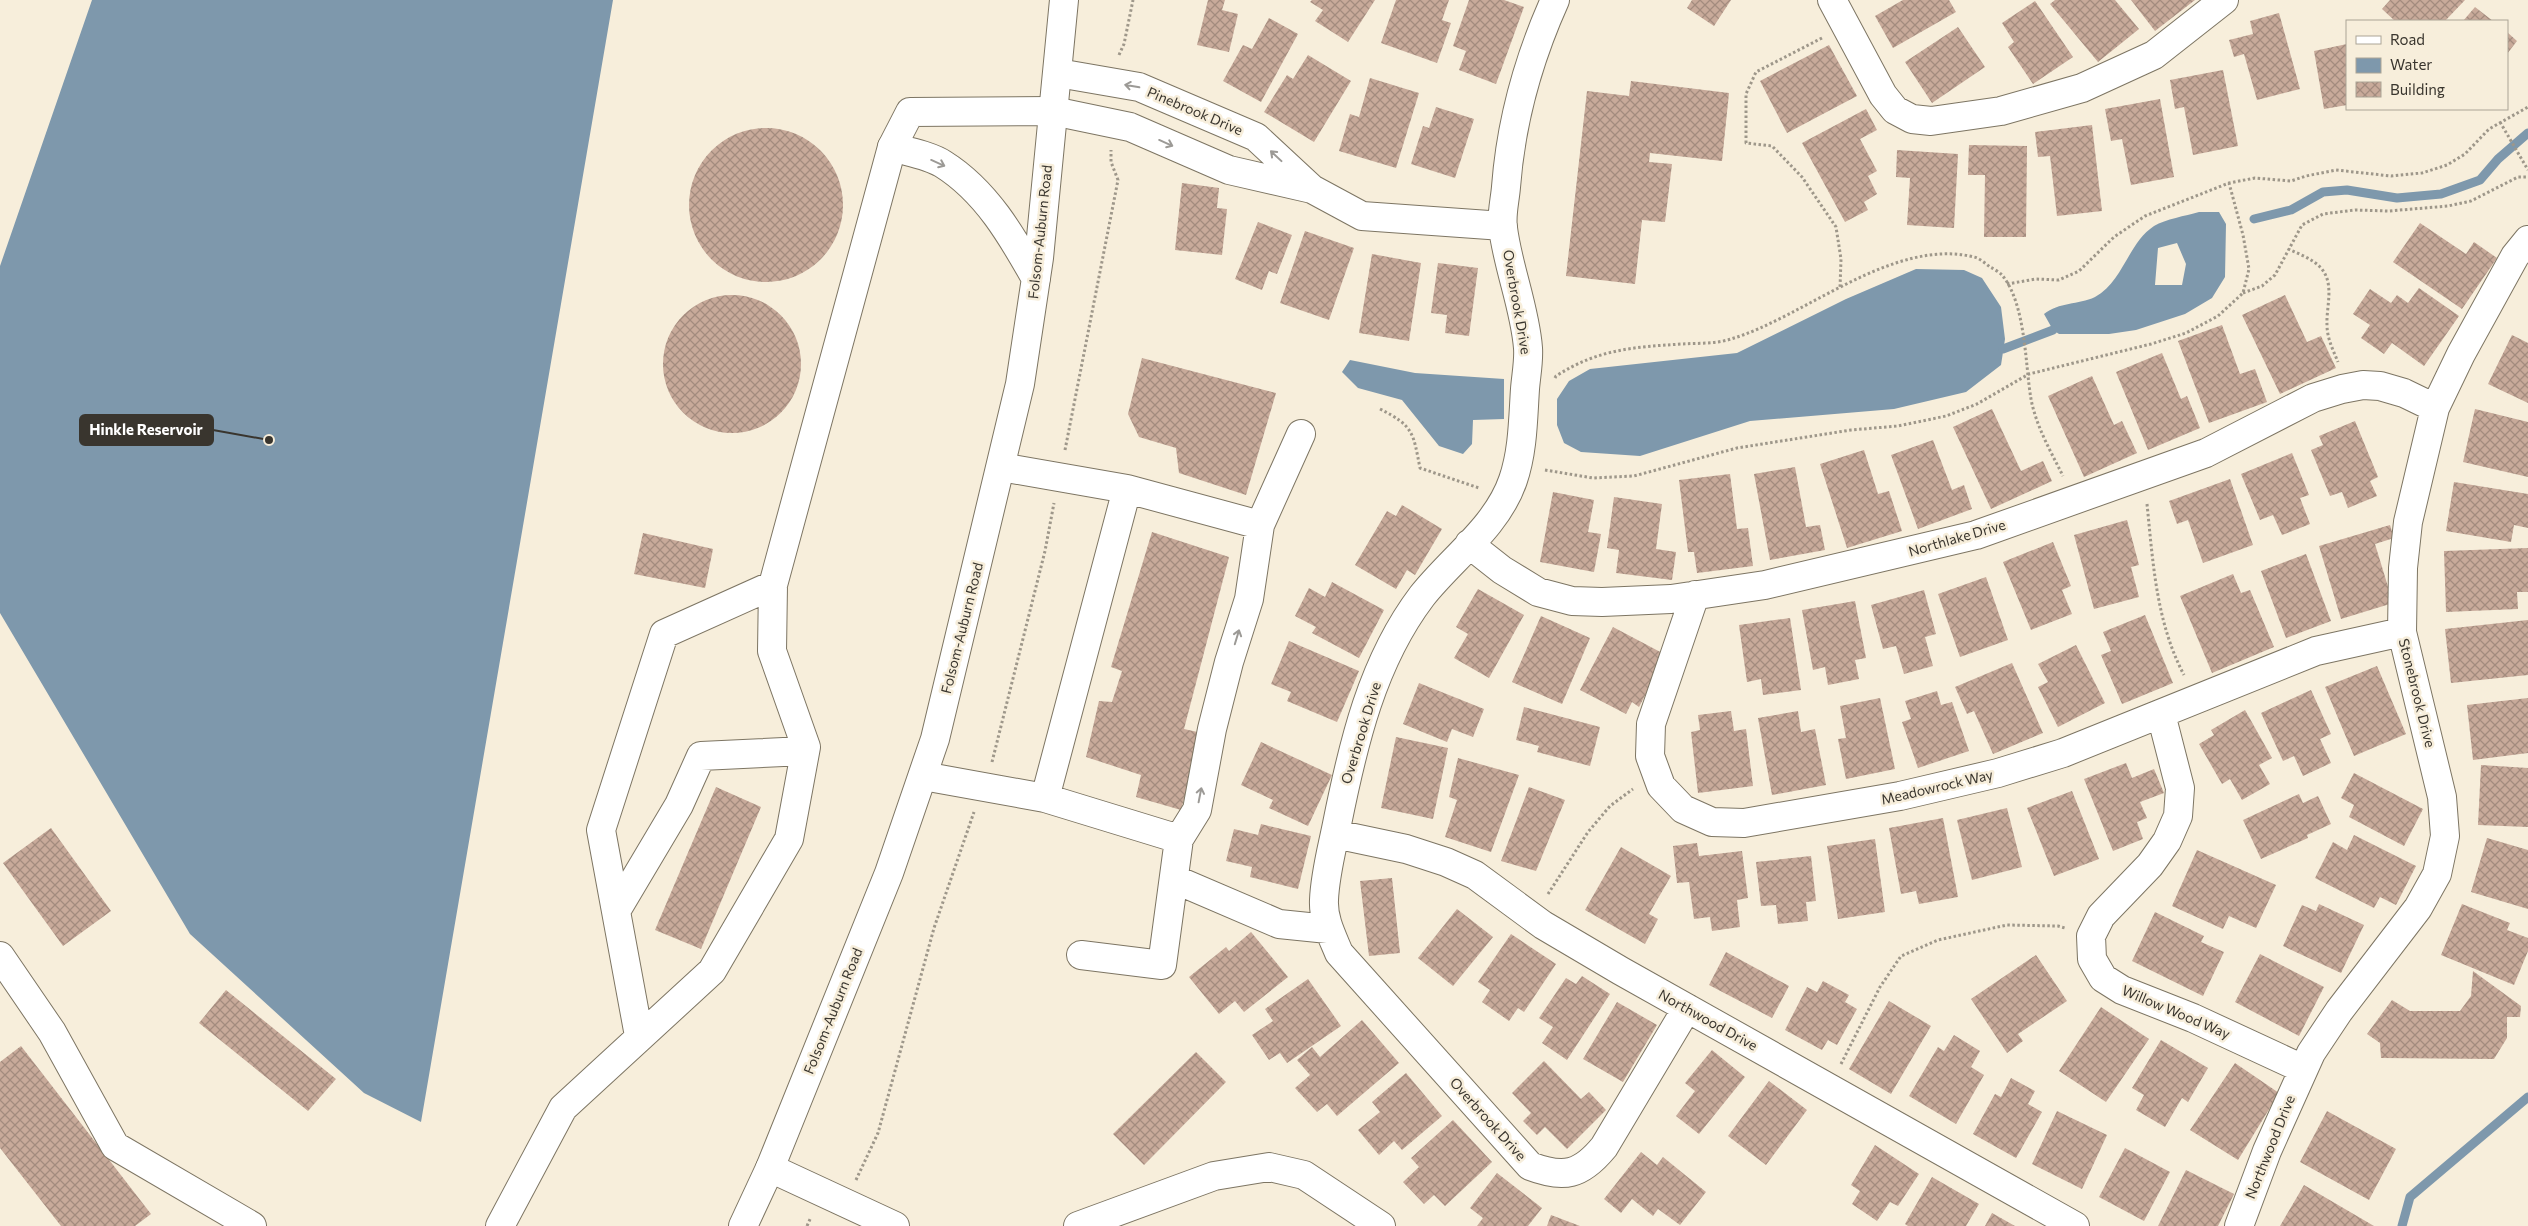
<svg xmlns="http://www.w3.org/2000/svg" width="2528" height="1226" viewBox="0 0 2528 1226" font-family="Commissioner,sans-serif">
  <defs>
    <pattern id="building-cross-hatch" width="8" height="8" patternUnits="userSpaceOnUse" patternTransform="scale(1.25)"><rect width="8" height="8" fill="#c8aa9a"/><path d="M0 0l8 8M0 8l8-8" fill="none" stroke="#a38b7e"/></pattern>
  </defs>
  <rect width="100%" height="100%" fill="#f7eedb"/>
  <path fill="#7e98ac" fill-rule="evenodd" d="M92,0H613L421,1122L364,1093L190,934L0,613V266Z
    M2199,212H2219L2226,224L2225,277L2212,298L2185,314L2136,330L2109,334H2059L2053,330L2044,314C2059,302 2078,305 2095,297C2123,282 2128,243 2154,226C2166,219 2185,216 2199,212ZM2177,243L2186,264L2182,285H2155L2158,248Z
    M1916,269L1964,270L1982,278L2001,307L2005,339L2001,365L1966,392L1894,409L1750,421L1640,456L1581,452L1564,443L1557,425V399L1569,381L1590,369L1737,353L1846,299Z
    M1350,360L1415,373L1504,379V419L1473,420L1472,444L1463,454L1439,446L1402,400L1358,388L1342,372Z"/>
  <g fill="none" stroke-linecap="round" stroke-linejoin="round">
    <path stroke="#7e98ac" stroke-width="9" d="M2254,219L2291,210L2323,192L2347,190L2397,198L2441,194L2480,180L2498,159L2528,133
      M2003,349L2053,330
      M2402,1226L2410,1197L2528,1097"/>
  </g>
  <path fill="url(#building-cross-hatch)" d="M1208,0H1225L1222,10L1238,14L1229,52L1197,45Z
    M1312,0H1375L1348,42L1315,21L1323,10L1310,2Z
    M1396,0H1449L1442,20L1451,23L1437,63L1381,43Z
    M1469,0H1504L1524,7L1496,84L1459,70L1466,51L1453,46Z
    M1692,0H1731L1714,26L1687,8Z
    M1903,0H1949L1956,12L1893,48L1875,16Z
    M2055,0H2115L2139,29L2098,62L2050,4Z
    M2131,0H2195L2155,31Z
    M2390,0H2465L2445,21H2395L2382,9Z
    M2035,1L2073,57L2033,84L2008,47L2014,42L2002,23Z
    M2475,7L2493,21H2463Z
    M2279,13L2300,89L2257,100L2244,54L2234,57L2229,40L2253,34L2250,21Z
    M1269,18L1298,34L1261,102L1223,81L1243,45L1252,49Z
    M1958,27L1985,67L1932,103L1905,62Z
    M2507,32L2517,41L2507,54Z
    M2347,44V105L2324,109L2314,51Z
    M1829,45L1857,96L1787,133L1760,81Z
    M1308,55L1351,81L1314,142L1264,112L1287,75L1293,79Z
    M2223,70L2238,146L2193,155L2184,107L2175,109L2170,80Z
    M1370,78L1419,93L1396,168L1339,151L1350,114L1359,117Z
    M1631,81L1729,93L1722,161L1650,153L1649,162L1672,164L1665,222L1642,220L1635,284L1566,276L1587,91L1629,96Z
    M2160,99L2174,177L2131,185L2122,139L2111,141L2105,109Z
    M1436,107L1474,119L1455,178L1411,164L1423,126L1429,128Z
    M1866,109L1877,130L1860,139L1877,171L1868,176L1877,194L1864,202L1868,210L1845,222L1802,143Z
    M2092,125L2102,211L2057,216L2050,156L2038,157L2035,132Z
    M689 205a77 77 0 1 1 154 0a77 77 0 1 1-154 0Z
    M1969,145L2027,146L2026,237H1984L1985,175H1968Z
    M1897,150L1958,154L1954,228L1907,225L1910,178L1896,177Z
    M1182,183L1219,188L1217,208L1227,209L1222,255L1175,250Z
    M1258,222L1292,235L1277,274L1269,271L1262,290L1235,279Z
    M2420,223L2466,254L2474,242L2497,258L2462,309L2393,262Z
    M1305,231L1354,248L1329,320L1280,303Z
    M1372,254L1421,263L1409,341L1359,333Z
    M1438,263L1478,268L1469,336L1445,333L1447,315L1431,313Z
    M2419,288L2459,316L2424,366L2392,343L2384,354L2361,338L2370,325L2353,314L2370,289L2391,303L2397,295L2408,303Z
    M2285,295L2307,342L2321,336L2336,368L2280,394L2242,315Z
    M663 364a69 69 0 1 1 138 0a69 69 0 1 1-138 0Z
    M2222,325L2240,374L2255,369L2267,402L2209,423L2178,341Z
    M2512,335L2528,343V403L2488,384Z
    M2162,353L2181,399L2187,396L2200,428L2148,450L2116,372Z
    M1142,358L1276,393L1246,495L1179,473L1176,448L1139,437L1128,414Z
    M2092,376L2114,425L2122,421L2137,453L2084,477L2048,396Z
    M1992,409L2021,471L2043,461L2052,481L1991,509L1953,427Z
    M2475,409L2528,422V477L2463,462Z
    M2355,421L2378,477L2370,481L2377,496L2348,508L2342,492L2330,496L2311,450L2323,445L2319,436Z
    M1933,440L1952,490L1964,485L1972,509L1918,529L1891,455Z
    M1864,450L1878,494L1889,491L1902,531L1847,548L1820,464Z
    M2292,453L2309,495L2300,498L2310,524L2282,535L2273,515L2260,520L2241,474Z
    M1795,467L1806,527L1820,525L1825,550L1770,560L1754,474Z
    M1730,474L1737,529L1748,528L1753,566L1697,573L1694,552H1688L1679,480Z
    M2230,479L2253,545L2203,563L2188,520L2177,524L2169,501Z
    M2454,482L2528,494V528L2514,525L2511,542L2446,531Z
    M1553,492L1594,500L1588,532L1601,534L1594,572L1540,562Z
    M1614,497L1662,504L1656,549L1676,552L1672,580L1616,573L1619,550L1607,548Z
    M1402,505L1442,529L1415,575L1407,570L1396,589L1355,565L1387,511L1396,516Z
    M2127,520L2139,565L2131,567L2139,597L2094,609L2074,535Z
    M2390,525L2394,538L2375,544L2393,603L2341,619L2319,546Z
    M1152,532L1229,557L1184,729L1202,733L1181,810L1136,797L1141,775L1086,757L1099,701L1112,702L1122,671L1111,667Z
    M643,533L713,549L705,588L634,574Z
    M2053,542L2071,586L2062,590L2072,614L2031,630L2003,562Z
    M2528,548V592H2517L2518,609L2446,612L2444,551Z
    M2306,554L2331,621L2286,638L2261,571Z
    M2233,574L2241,593L2250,590L2274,647L2212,673L2180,596Z
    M1986,577L2008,640L1960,657L1938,594Z
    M1332,582L1384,610L1359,658L1312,633L1316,627L1295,616L1309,588L1325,597Z
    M1478,589L1524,615L1489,678L1454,658L1468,634L1456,627Z
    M1924,590L1936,634L1925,637L1933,666L1904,674L1896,646L1883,649L1871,605Z
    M1855,601L1866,658L1855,660L1859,679L1828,685L1825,667L1813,670L1802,610Z
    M2145,615L2173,683L2122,704L2101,655L2111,651L2103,632Z
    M1541,616L1590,638L1562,704L1512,682Z
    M1790,618L1801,690L1763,695L1761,679L1747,682L1739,625Z
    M2528,620V675L2451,683L2445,629Z
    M1613,627L1666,655L1639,707L1632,702L1626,714L1580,690Z
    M1289,641L1359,671L1337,722L1287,701L1291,692L1271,684Z
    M2076,645L2105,703L2058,727L2038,687L2048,682L2038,664Z
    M2012,663L2043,733L1993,754L1974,711L1967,714L1955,687Z
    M2377,666L2406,734L2354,756L2325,687Z
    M1419,683L1484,709L1473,737L1452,729L1447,742L1403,724Z
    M2311,690L2331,734L2320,739L2331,763L2303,776L2294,756L2283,761L2261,713Z
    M1937,691L1941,705L1952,702L1969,751L1918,768L1902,722L1911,719L1905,701Z
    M1880,698L1895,769L1846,779L1838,739L1846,738L1840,706Z
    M2528,698V753L2473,760L2467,705Z
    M1524,707L1600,727L1590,766L1537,752L1539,746L1516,740Z
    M2245,710L2272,758L2259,765L2270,784L2242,800L2230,779L2222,784L2199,744L2214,735L2211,730Z
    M1731,711L1734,731L1746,729L1753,786L1698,793L1691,732L1700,730L1698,715Z
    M1798,711L1801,732L1815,729L1826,785L1772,795L1758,718Z
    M1396,737L1448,748L1433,819L1381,808Z
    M1261,742L1332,775L1308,826L1269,808L1273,800L1241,785Z
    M1458,758L1519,775L1491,852L1445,837L1457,800L1449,797Z
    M2126,763L2132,778L2154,769L2164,793L2140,802L2147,818L2137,822L2143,839L2113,851L2084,779Z
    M2481,765L2528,768V827L2478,825Z
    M2354,773L2423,809L2404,846L2349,817L2354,805L2341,798Z
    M716,787L761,807L701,949L655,930Z
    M1529,787L1565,800L1536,871L1501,861Z
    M2072,791L2099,859L2054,876L2027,808Z
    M2299,794L2303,803L2318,796L2331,824L2307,835L2308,838L2261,859L2243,820Z
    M2007,808L2022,867L1972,880L1957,820Z
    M1943,818L1958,897L1919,904L1916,891L1901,894L1889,828Z
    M1261,824L1311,836L1298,889L1250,877L1252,867L1226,861L1234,829L1258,835Z
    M51,828L111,911L63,946L3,863Z
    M2354,835L2416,866L2396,905L2380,897L2374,908L2315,878L2333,842L2347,850Z
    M2487,838L2528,850V909L2471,892Z
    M1875,839L1885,912L1838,919L1827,846Z
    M1697,843L1699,856L1742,851L1748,898L1737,900L1740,927L1712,931L1710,917L1694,919L1689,882L1677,883L1673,846Z
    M1621,847L1671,876L1649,914L1658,919L1645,944L1585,910Z
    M2197,850L2276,885L2256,928L2229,916L2223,929L2172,906Z
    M1811,856L1816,901L1806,902L1808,921L1778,924L1776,905L1761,906L1756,862Z
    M1392,878L1400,953L1369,956L1360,881Z
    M2319,904L2364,925L2341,973L2283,946L2302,905L2316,911Z
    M2462,904L2510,923L2507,930L2528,938V951L2514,985L2441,955Z
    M1457,909L1493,937L1453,986L1418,958Z
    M2155,912L2204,936L2201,942L2224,952L2203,996L2132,961Z
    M1251,932L1288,977L1244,1012L1235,1001L1219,1014L1189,977L1226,947L1229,951Z
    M1511,934L1556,964L1524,1012L1518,1008L1509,1021L1482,1002L1490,990L1478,982Z
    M1726,952L1789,986L1772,1018L1709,985Z
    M2260,954L2324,987L2299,1036L2235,1002Z
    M2036,955L2067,1001L2018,1034L2023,1041L2007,1053L1971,999Z
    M2473,971L2521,1006L2520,1017H2507V1038L2494,1059L2381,1058L2380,1043L2367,1034L2392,1000L2410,1011H2460L2471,996Z
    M1582,976L1610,994L1567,1060L1542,1043L1553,1027L1539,1018L1566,978L1576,984Z
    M1308,979L1341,1026L1287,1063L1280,1053L1269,1060L1252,1035L1273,1021L1265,1009Z
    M1823,981L1849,995L1845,1002L1857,1009L1837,1045L1828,1040L1822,1050L1785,1030L1807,987L1817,992Z
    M226,990L336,1079L308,1111L199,1023Z
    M1889,1001L1931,1026L1891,1094L1849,1069Z
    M1617,1002L1657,1025L1623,1082L1583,1059Z
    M2101,1007L2149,1039L2106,1102L2059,1071Z
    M1362,1020L1399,1063L1337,1116L1327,1104L1317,1112L1295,1088L1310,1075L1297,1060L1312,1047L1320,1057Z
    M1954,1035L1980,1051L1971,1067L1984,1075L1956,1124L1909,1096L1938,1047L1944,1051Z
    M2161,1040L2208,1068L2188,1102L2182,1098L2165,1127L2136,1110L2144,1095L2132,1088Z
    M21,1046L151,1214L135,1226H61L0,1148V1062Z
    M1712,1050L1745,1077L1699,1134L1676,1116L1695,1091L1685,1083Z
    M1196,1052L1226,1082L1144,1165L1113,1134Z
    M1544,1061L1581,1099L1589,1092L1606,1110L1567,1149L1545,1127L1537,1135L1523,1121L1531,1113L1512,1093Z
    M2235,1063L2279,1093L2238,1160L2190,1130Z
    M1406,1073L1442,1116L1402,1150L1394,1141L1379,1155L1358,1130L1380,1112L1372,1102Z
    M2011,1078L2035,1091L2028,1104L2042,1112L2016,1158L1973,1134L1995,1094L2001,1097Z
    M1769,1081L1807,1110L1766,1165L1728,1136Z
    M2057,1111L2107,1135L2082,1189L2032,1164Z
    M2327,1111L2396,1149L2369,1200L2300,1162Z
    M1453,1120L1492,1162L1445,1206L1434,1195L1424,1204L1403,1182L1419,1167L1411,1158Z
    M1875,1145L1919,1174L1898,1206L1890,1202L1877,1221L1852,1204L1860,1191L1851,1185Z
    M2125,1148L2170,1172L2144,1221L2099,1197Z
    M1641,1152L1657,1165L1663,1157L1706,1192L1680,1225L1658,1209L1653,1216L1632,1199L1621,1213L1604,1199Z
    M2186,1170L2234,1194L2218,1226H2158Z
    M1497,1173L1542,1208L1528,1226H1477L1483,1218L1470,1208Z
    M1932,1177L1979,1204L1966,1226H1908L1905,1224Z
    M2304,1185L2374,1226H2280Z
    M1992,1213L2015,1226H1985Z
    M1551,1215L1580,1226H1547Z"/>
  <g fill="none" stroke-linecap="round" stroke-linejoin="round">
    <defs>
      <path id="minor" d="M1555,0C1528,60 1511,121 1506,187C1505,200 1501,215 1503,228C1508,268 1525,308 1528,348C1529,361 1526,376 1525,389C1523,419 1523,451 1513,480C1497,527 1452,558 1422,596C1372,662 1353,744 1337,824C1332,849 1325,874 1324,900C1323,919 1332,936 1339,953L1530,1166C1564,1179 1581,1175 1604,1147L1687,1008
        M1832,0L1883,95L1895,110L1912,119L1931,121L2001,111L2082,88L2154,55L2224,0
        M1058,73L1139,87L1256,137L1312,189L1362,216L1503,226
        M1001,467L1127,489L1045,798
        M1127,489L1260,525L1301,434
        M1469,544L1502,570L1538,592L1572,601L1602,602L1671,599L1765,585L1976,535L2206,453L2313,398L2342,389L2363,385L2380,386L2404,393L2435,408
        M1695,595L1651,724L1650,756L1661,786L1683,809L1712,822L1744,823L1900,796L1998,773L2063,753L2316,651L2402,632
        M2161,714L2180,788L2178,816L2167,841L2150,865L2101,916L2091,936L2092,959L2103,978L2122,990L2193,1018L2303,1069
        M923,776L1045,798L1179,839
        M1335,834L1406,849L1446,862L1475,875L1543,925L1621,971L2075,1226
        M1174,879L1279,924L1328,929
        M616,911L679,805L701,756L805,751
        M1081,955L1162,965L1179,839L1197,810L1212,729L1229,662L1249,599L1260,525
        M0,956L52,1032L115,1146L252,1226
        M639,1036L601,830L664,634L773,585
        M770,1168L895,1226
        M500,1226L563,1108L712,971L789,839L806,747L772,651L773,585L892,147L910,112L1053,111L1130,127L1229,170L1312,189
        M1078,1226L1214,1176L1269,1167L1304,1175L1381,1226
        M2239,1226L2267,1151L2311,1053L2339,1011L2418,908L2437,874L2445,836L2442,797L2402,632L2403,568L2408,522L2435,408L2461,354L2515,256L2528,240"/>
      <path id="major" d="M892,147C908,152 929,155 943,164C986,191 1012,236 1036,279
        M743,1226L770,1168L889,873L935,739L1020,384L1039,258L1064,0"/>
    </defs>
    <use href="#minor" stroke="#7d7563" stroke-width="30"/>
    <use href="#major" stroke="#7d7563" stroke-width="30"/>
    <path stroke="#9e978a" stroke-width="3" stroke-dasharray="2.5 2.5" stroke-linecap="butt" d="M1822,38L1756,72L1746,94V143L1772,146L1802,177L1836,227L1841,259L1840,288
      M1119,55L1124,44L1133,0
      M2500,122L2528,170
      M2288,249C2299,254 2313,259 2321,268C2335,284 2326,307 2327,325C2327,338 2333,350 2338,362
      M2007,284L2036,279L2059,280L2079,271L2114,237L2145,216L2229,183L2255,178L2291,181L2306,176L2336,170L2391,176L2422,173L2447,165L2465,154L2489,129L2528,107
      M2243,293L2262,286L2275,275L2302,225L2323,214L2355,210L2389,211L2448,206L2471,201L2518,177H2528
      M1555,378L1556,376C1598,349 1634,347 1682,344C1698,343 1716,344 1731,339C1805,317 1893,237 1974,257C1979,258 1985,263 1990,267C1994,269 1999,272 2002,275C2026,304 2025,364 2031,399C2036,426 2051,452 2063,476
      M1380,409C1414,426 1413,433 1420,468L1479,488
      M1065,450L1118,180L1111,162V150
      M1545,470L1593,478L1634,476L1737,448L1851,430L1898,426L1946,416L1977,404L2029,374L2151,344L2186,333L2218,316L2243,293L2249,269L2243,235L2229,183
      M2147,504C2153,562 2156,622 2184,675
      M992,762L1045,551L1054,503
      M1548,894L1588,832L1610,806L1633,789
      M1841,1064L1880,987L1901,956L1938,940L2007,925L2058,926L2065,928
      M856,1180L878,1133L934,928L974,812
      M807,1226L811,1217"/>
    <use href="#minor" stroke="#fff" stroke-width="28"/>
    <use href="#major" stroke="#fff" stroke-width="28"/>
  </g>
  <defs><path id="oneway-shaft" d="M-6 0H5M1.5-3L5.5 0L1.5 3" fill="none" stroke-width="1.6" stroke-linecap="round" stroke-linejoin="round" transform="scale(1.25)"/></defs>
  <g stroke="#9c9a96">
    <use href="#oneway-shaft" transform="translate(1132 86) rotate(-170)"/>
    <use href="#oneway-shaft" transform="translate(1166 143) rotate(24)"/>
    <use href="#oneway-shaft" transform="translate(1276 156) rotate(-137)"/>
    <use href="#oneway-shaft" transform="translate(938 163) rotate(24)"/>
    <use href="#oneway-shaft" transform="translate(1237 637) rotate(-73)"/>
    <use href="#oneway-shaft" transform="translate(1200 795) rotate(-79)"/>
  </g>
  <g text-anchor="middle" stroke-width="5" stroke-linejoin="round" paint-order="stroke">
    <g font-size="14" fill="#39352e" stroke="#f7eedb">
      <text transform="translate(1195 111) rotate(23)" y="5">Pinebrook Drive</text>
      <text transform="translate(1040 232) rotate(-84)" y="5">Folsom-Auburn Road</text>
      <text transform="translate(1517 302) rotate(80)" y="5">Overbrook Drive</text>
      <text transform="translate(1957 538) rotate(-16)" y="5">Northlake Drive</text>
      <text transform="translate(962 628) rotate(-76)" y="5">Folsom-Auburn Road</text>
      <text transform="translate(2417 693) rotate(76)" y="5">Stonebrook Drive</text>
      <text transform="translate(1361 733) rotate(-73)" y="5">Overbrook Drive</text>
      <text transform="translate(1937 787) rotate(-13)" y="5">Meadowrock Way</text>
      <text transform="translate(833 1011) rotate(-68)" y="5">Folsom-Auburn Road</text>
      <text transform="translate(2176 1012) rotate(23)" y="5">Willow Wood Way</text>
      <text transform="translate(1708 1020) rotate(29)" y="5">Northwood Drive</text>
      <text transform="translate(1488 1119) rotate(48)" y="5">Overbrook Drive</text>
      <text transform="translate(2270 1147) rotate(-68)" y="5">Northwood Drive</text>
    </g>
  </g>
  <path fill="none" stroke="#39352e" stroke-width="2" d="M269 440L213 430"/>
  <circle fill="#39352e" stroke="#f7eedb" stroke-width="2" cx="269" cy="440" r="5"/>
  <rect fill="#39352e" stroke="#39352e" stroke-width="2" x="80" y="415" width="133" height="30" rx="5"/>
  <g font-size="15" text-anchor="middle" font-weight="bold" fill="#fff">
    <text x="146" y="435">Hinkle Reservoir</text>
  </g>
  <rect x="2346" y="20" width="162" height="90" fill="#f7eedb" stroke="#aba496"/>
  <rect x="2356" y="36" width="25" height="8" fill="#ffffff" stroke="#aba496"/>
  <text x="2390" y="45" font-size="15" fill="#39352e">Road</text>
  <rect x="2356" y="58" width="25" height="15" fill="#7e98ac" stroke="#aba496"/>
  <text x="2390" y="70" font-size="15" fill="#39352e">Water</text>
  <rect x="2356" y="82" width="25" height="15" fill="url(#building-cross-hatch)" stroke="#aba496"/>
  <text x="2390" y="95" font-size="15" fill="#39352e">Building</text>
</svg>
